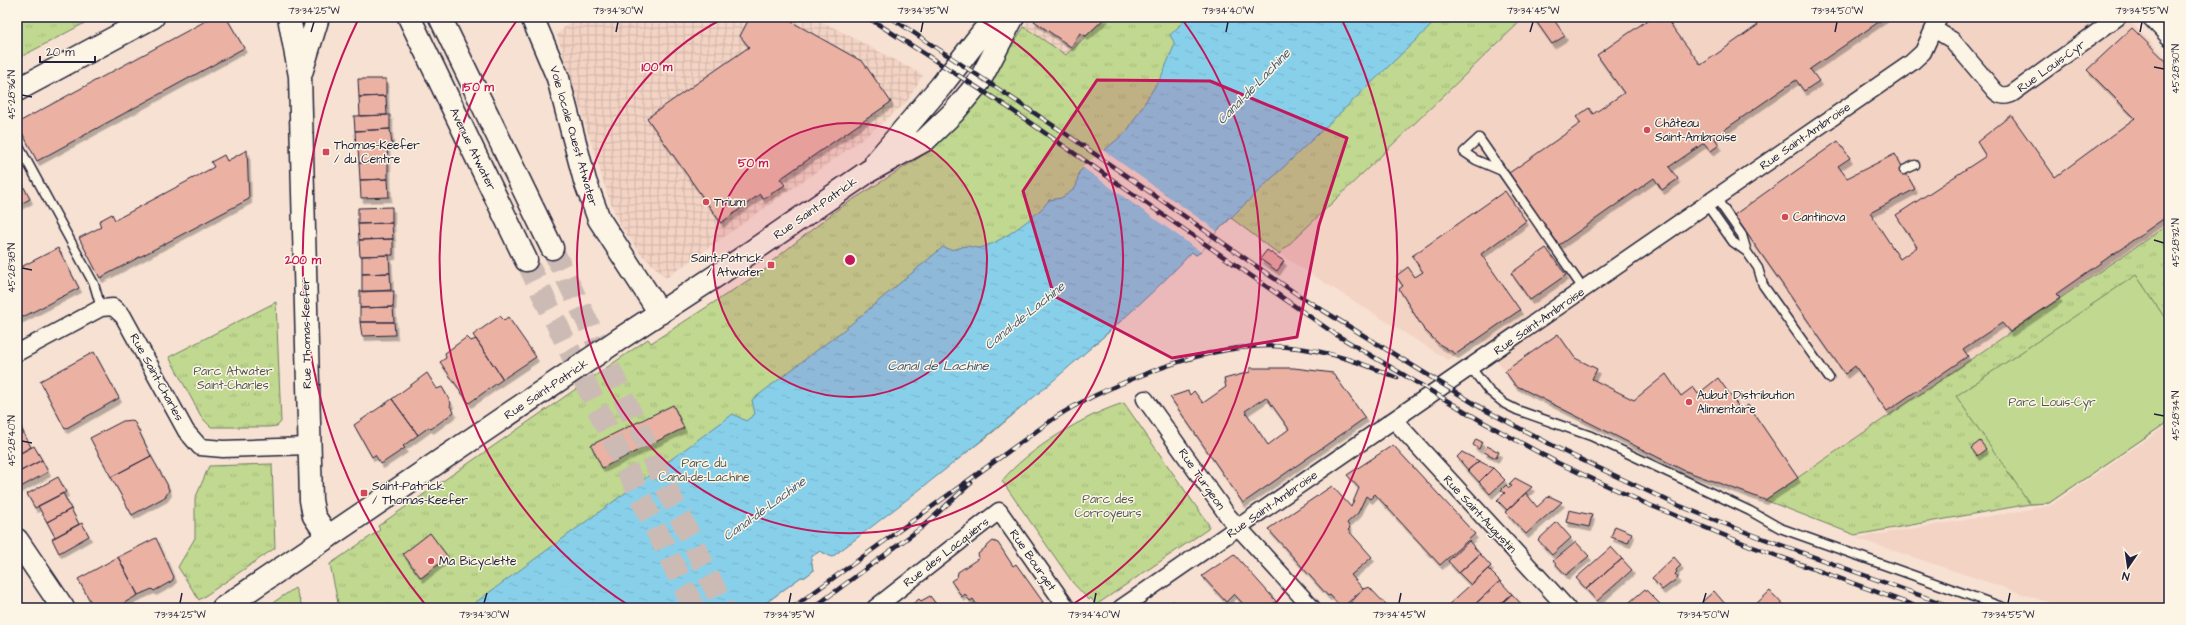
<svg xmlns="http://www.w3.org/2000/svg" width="2186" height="625" viewBox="0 0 2186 625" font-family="'Architects Daughter',sans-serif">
  <defs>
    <pattern id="industrial-grid" width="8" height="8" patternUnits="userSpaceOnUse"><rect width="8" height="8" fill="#f3d3c4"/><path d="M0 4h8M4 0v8" fill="none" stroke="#d0b5a9"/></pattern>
    <pattern id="park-tufts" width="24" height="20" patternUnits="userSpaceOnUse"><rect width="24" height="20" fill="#c0d88f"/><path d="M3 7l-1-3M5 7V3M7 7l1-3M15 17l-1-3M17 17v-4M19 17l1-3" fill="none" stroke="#a5b97c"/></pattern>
    <pattern id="water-ripples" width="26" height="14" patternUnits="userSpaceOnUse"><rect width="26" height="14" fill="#88d0ea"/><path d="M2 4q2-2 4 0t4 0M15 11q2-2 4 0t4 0" fill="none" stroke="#75b2ca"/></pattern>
    <filter id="shadow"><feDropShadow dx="2.5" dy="4.5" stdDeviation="0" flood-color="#0004"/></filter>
  </defs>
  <rect width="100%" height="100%" fill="#f7e1d2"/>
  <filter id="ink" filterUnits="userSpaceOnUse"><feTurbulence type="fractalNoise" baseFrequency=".025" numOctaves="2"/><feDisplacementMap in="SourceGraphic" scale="8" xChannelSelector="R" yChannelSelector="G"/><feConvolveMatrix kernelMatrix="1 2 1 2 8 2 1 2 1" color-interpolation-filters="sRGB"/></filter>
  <g filter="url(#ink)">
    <path fill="#f3d3c4" d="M1525,17H2126L2169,60V224L1765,500L1683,470L1515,385L1482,339L1448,360L1279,254Z
      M2169,424V608H2065L1856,538L2050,506Z"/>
    <path fill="url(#industrial-grid)" d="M575,17H814L923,75L906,103L861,140L666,278L639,252L620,225L608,196L557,35Z
      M1030,17H1106L1066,55L1024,27Z"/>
    <path fill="url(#park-tufts)" stroke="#717d65" d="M17,17H96L17,59Z
      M1106,17H1525L1279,254L1231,218L1217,231L1201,252L1196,255L1192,252L1109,332L993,432L832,557L820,551L811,557L813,571L805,577H801L759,608H339L330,564L380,530L378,526L648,339L651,343L772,265L771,262L838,209L914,161L934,147L951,131L967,113L1024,27L1066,55Z
      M2169,224V421L2049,503L2030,504L1855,535L1765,500Z
      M276,302L281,422L277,426L268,427H211L202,418L169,357Z
      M1124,403L1209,525L1208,529L1096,605L1091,598L1089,600L1073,583L1002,481C1025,451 1088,413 1124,403Z
      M272,464L275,548L199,600L178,567L195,538V499L209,466Z
      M295,588L303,608H265Z"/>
    <path fill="#c0d88f" stroke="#717d65" d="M2136,275L2169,324V421L2049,503L2030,504L1956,396Z"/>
    <path fill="url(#water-ripples)" stroke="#5f8aa4" d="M1188,17H1440L1217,231L1201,252L1196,255L1192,252C1159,288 1122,320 1086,352C1005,424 919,491 832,557L820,551L811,557L813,571L805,577H801L759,608H468L733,414L746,421L755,414L752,400L850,325L943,247C952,252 957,248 966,246C970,246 975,248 979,248C996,246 1039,215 1049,200L1061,198L1069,193L1076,187L1079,172L1127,131L1162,75L1174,46V42L1170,35Z"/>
    <path fill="#f7e1d2" d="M1103,150L1217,231L1201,252L1082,167Z"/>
    <path fill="#ebb2a4" stroke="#22223b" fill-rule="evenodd" filter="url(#shadow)" d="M213,17H226L244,48L37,161L17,123Z
      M750,17H783L863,62L891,102L780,179L785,185L763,199L760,194L721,223L647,118L749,47L740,36Z
      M1037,17H1106L1086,36L1080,33L1071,47L1034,21Z
      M1533,17H1552L1565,36L1552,44Z
      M1652,17H1665L1701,65L1758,25L1753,17H1886L1810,69L1819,81L1804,91L1796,80L1714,137L1719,145L1711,151L1704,143L1669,167L1678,179L1662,190L1654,178L1559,245L1509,173L1581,123L1576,117L1589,108L1593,114L1624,93L1597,55Z
      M2132,28L2169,64V215L2056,294L2060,298L2010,332L2002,323L1963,349L1968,356L1887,411L1855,366L1845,374L1734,215L1838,141L1850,158L1838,166L1847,178L1895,154L1915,189L1870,213L1900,259L1917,247L1896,215L1986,156L1977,142L2011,115L2055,177L2135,118L2087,70Z
      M358,79H386V96L359,97Z
      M386,96L387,115L360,116L359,97Z
      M390,115V129L355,131L354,116Z
      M390,129L392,145L356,147L355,131Z
      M387,145L388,162L359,163L358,147Z
      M247,150L249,199L100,278L79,238L101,227L99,221L112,214L115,220L214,167L211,162L224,155L227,161Z
      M388,162V179L360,180L359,163Z
      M17,174L30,199L17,206Z
      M388,179L389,197L361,198L360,180Z
      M1505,191L1526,221L1481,254L1520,310L1456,354L1439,344L1423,328L1399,289L1403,286L1396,276L1408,267L1415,277L1423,272L1412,256Z
      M392,207V223L358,224V208Z
      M392,223L393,239L359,240L358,224Z
      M393,239V255L360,256L359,240Z
      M58,248L79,288L17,320V269Z
      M1546,248L1566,275L1530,300L1511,273Z
      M1267,250L1284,261L1277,271L1260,259Z
      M389,255L390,273L362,274V256Z
      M390,273L391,290L362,292V274Z
      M360,291H394L393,307L360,308Z
      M393,307L394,322H360V308Z
      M500,316L504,320L508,317L536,357L503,379L473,335Z
      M360,322H394L395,335L362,336Z
      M1558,334L1575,358L1597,369L1592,379L1634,400L1666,374L1681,396L1693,387L1698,394L1718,378L1741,410L1748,405L1798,478L1765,500L1683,470L1515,385L1505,371Z
      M467,337L471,341L476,339L503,379L469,403L440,362L446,358L445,353Z
      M94,352L119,398L65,429L40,381Z
      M1250,368H1294L1333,373L1365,418L1243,503L1170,397L1188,391L1190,395L1194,391L1203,403L1226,387L1224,379L1250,372ZM1266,397L1289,429L1268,445L1245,411Z
      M427,373L437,389L442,387L451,403L450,406L454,412L431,429L429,427L418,435L392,399Z
      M392,399L418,435L403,446L405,448L381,464L375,455L372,457L354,425Z
      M673,405L684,428L602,468L591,445Z
      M17,419L23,432L17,435Z
      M132,420L135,423L151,456L111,477L90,438L123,421Z
      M23,432L31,447L17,455V435Z
      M1476,439L1482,442L1479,449L1473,445Z
      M1980,441L1986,449L1977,456L1971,448Z
      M1393,445L1475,534L1440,565L1375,494L1370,499L1366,496L1358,513L1347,523L1350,528L1348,530L1372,557L1351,575L1363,589L1342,608L1330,595L1328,596L1268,529L1332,486L1351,507L1359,488L1347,475Z
      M34,446L42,460L17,473V455Z
      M1487,446L1499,452L1496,458L1484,452Z
      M1462,452L1479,461L1468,470L1457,457Z
      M151,456L167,484L169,491L165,497L132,515L111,477Z
      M42,460L48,472L19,488L17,484V473Z
      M1479,461L1493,468L1479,482L1468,470Z
      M1493,468L1505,480L1490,494L1479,482Z
      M58,477L66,492L35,508L27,494Z
      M1515,478L1532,487L1507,510L1497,500L1505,493L1501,490L1506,485L1509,488L1512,486L1509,484Z
      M63,493L71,509L47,522L38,506Z
      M1526,493L1537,507L1549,496L1562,502L1526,534L1505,512Z
      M71,509L79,524L55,537L47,522Z
      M1569,510L1592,515L1589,527L1566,522Z
      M1557,522L1571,538L1552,555L1538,540Z
      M82,523L89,536L59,553L52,539Z
      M1615,526L1632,533L1628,543L1611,537Z
      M430,533L448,557L421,578L403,554Z
      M156,538L174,577L172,581L154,591L152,589L138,595L118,557Z
      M993,541L998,543L1013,566L1016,564L1043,602L1039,605L1041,608H976L978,607L973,599L970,601L965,594L962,597L951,581L957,577L958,572L979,558L978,554Z
      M1469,541L1480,554L1459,573L1448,561Z
      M1576,542L1589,556L1566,575L1553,561Z
      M1611,547L1622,559L1586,589L1576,578Z
      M1234,554L1276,601L1268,608H1247L1234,594L1226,602L1202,576Z
      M1480,554L1491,566L1471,585L1459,573Z
      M118,557L138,595L124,603L125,606L121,608H94L78,579Z
      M1674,557L1681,565L1676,570L1677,572L1675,574L1678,578L1662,590L1652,578Z
      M1622,559L1632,570L1597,601L1586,589Z
      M1488,569L1500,581L1471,608H1449L1447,606Z
      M1500,581L1512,594L1496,608H1471Z
      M1369,587L1389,608H1349L1348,606L1363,589Z
      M1645,589L1664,608H1623Z
      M1714,591L1726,605L1723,608H1706L1702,602Z
      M1770,591L1786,608H1757L1755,605Z
      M1512,594L1525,608H1496Z
      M930,596L939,608H912L910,606L919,599L921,601Z
      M1173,601L1179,608H1164Z"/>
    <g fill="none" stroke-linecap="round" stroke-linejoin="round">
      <path stroke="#ccbbb4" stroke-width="22" stroke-dasharray="22 11" stroke-linecap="butt" d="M552,248L724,608
        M526,260L694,608"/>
      <defs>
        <path id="lane" d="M17,143L94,284L101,308
          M1904,170L1915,165
          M1502,171L1476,160L1464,152L1479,138L1584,290
          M1716,198L1742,235L1747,252L1758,268L1763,285L1829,378
          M1707,205L1733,242L1747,252
          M1471,368L1489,391L1505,404L1517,410L1591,436L1750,511L1780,528L2005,608"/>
        <path id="street" d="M2150,17L2169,37
          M1934,29L1952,40L1995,91C2000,96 2006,97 2013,93L2118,17
          M17,353L101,308L113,307L123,316L186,431L200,447L223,449L309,446
          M1145,399L1228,516L1312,608
          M1394,420L1567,608
          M875,608L999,511L1067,608
          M1121,608L1911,63L1923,52L1939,17"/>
        <path id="secondary" d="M289,17L300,76L311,500L314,516L328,537
          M409,17L526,260
          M440,17L552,248
          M532,17L558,78L585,181L599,219L660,313
          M301,73L318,17
          M17,90L153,17
          M876,162L941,86L983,32L998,17
          M17,540L63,608
          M223,608L618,340L722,272L869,171L925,140L954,112L979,82L1013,17"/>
      </defs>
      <use href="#lane" stroke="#22223b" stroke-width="11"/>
      <use href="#street" stroke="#22223b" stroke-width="19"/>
      <use href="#secondary" stroke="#22223b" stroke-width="25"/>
      <use href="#lane" stroke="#fcf5e5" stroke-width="8"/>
      <use href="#street" stroke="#fcf5e5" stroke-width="16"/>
      <use href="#secondary" stroke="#fcf5e5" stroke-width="22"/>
      <defs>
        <path id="rail" d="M867,17L1006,106L1335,334L1483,422L1558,463L1647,504L1753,547L1921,608
          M890,17L1066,134L1298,295L1483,409L1565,452L1675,504L1748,533L1955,608
          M792,608L1056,417C1084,399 1114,386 1145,374C1241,336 1303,336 1397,378
          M813,608L921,528L971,483"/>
      </defs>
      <use href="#rail" stroke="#22223b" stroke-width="4.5"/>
      <use href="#rail" stroke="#fcf5e5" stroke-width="3" stroke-dasharray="9" stroke-linecap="butt"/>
    </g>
  </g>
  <path fill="#c2185b" fill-opacity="0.2" stroke="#c2185b" stroke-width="3" stroke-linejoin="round" d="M1097,80L1210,81L1347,138L1319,225L1297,337L1172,358L1054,296L1023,191Z"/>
  <path fill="none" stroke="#22223b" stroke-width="1.5" d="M311,32L314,22M616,32L618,22M921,32L923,22M1226,32L1228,22M1530,32L1533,22M1835,32L1837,22M2140,32L2142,22M2154,67L2164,69M22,95L32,97M2154,240L2164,243M22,268L32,270M2154,414L2164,416M22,441L32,443M180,603L182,593M484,603L487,593M789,603L791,593M1094,603L1096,593M1399,603L1401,593M1703,603L1706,593M2008,603L2010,593"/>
  <circle cx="850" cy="260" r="137" fill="#c2185b" fill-opacity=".12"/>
  <g fill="none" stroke="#c2185b" stroke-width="2">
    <circle cx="850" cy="260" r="137"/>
    <path d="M976 18A273 273 0 1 1 724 18"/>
    <path d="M633 608A410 410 0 0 1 518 19M1182 19A410 410 0 0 1 1067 608"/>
    <path d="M428 608A547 547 0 0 1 358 20M1342 20A547 547 0 0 1 1272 608"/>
  </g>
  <g fill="#d1495b" stroke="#fcf5e5" stroke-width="1.5">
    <circle cx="1647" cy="130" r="4"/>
    <rect x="322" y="148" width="8" height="8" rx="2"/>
    <circle cx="706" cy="202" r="4"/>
    <circle cx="1785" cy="217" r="4"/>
    <rect x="767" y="261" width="8" height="8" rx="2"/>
    <circle cx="1689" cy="402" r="4"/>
    <rect x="360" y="489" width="8" height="8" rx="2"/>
    <circle cx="431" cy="561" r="4"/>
  </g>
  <g text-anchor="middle" stroke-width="3" stroke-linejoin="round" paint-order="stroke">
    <g font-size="12" fill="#22223b" stroke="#fcf5e5">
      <text transform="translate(2051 66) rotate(-36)" y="4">Rue Louis-Cyr</text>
      <text transform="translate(574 136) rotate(74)" y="4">Voie locale Ouest Atwater</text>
      <text transform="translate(1805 136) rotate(-35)" y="4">Rue Saint-Ambroise</text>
      <text transform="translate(473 149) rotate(64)" y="4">Avenue Atwater</text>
      <text transform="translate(815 208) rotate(-35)" y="4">Rue Saint-Patrick</text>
      <text transform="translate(1539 321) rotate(-35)" y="4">Rue Saint-Ambroise</text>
      <text transform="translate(306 333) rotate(-91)" y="4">Rue Thomas-Keefer</text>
      <text transform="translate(157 377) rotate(61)" y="4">Rue Saint-Charles</text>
      <text transform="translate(546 389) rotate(-34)" y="4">Rue Saint-Patrick</text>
      <text transform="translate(1202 479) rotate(55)" y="4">Rue Turgeon</text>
      <text transform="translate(1272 504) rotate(-35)" y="4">Rue Saint-Ambroise</text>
      <text transform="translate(1480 514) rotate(47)" y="4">Rue Saint-Augustin</text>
      <text transform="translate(946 552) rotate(-38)" y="4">Rue des Lacquiers</text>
      <text transform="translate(1033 560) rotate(55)" y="4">Rue Bourget</text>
    </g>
    <g font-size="12" fill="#22223b" stroke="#fcf5e5" text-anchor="start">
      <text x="1655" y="127">Château<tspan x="1655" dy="14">Saint-Ambroise</tspan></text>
      <text x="334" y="149">Thomas-Keefer<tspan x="334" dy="14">/ du Centre</tspan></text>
      <text x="714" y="206">Trium</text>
      <text x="1793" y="221">Cantinova</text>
      <text x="763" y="262" text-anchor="end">Saint-Patrick<tspan x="763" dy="14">/ Atwater</tspan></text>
      <text x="1697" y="399">Aubut Distribution<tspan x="1697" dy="14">Alimentaire</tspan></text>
      <text x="372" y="490">Saint-Patrick<tspan x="372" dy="14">/ Thomas-Keefer</tspan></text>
      <text x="439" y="565">Ma Bicyclette</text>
    </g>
    <g font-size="12" fill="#515954" stroke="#fcf5e5">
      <text x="233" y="375">Parc Atwater<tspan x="233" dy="14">Saint-Charles</tspan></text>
      <text x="2052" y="406">Parc Louis-Cyr</text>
      <text x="704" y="467">Parc du<tspan x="704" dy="14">Canal-de-Lachine</tspan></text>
      <text x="1108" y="503">Parc des<tspan x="1108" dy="14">Corroyeurs</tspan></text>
    </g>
    <g font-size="13" font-style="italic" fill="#415670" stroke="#fcf5e5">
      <text transform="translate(1253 86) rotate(-46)" y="5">Canal-de-Lachine</text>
      <text transform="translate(1024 315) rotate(-39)" y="5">Canal-de-Lachine</text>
      <text x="938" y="370">Canal de Lachine</text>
      <text transform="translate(764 508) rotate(-36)" y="5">Canal-de-Lachine</text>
    </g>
  </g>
  <circle cx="850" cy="260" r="6" fill="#c2185b" stroke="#fcf5e5" stroke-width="2"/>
  <g font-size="12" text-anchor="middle" font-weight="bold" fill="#c2185b" stroke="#fcf5e5" stroke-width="3" stroke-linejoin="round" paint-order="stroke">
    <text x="657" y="71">100 m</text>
    <text x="478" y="91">150 m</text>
    <text x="753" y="167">50 m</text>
    <text x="303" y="264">200 m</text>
  </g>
  <rect width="2186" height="625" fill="none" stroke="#fcf5e5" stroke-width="44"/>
  <g transform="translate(2128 567) rotate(193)" stroke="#fcf5e5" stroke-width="3" paint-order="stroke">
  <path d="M0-3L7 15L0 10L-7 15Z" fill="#22223b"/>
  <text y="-6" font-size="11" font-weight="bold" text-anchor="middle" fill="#22223b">N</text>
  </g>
  <path d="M40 56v6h55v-6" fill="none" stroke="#22223b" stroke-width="2"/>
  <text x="46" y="56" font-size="12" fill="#22223b" stroke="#fcf5e5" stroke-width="3" paint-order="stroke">20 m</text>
  <rect x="22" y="22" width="2142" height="581" fill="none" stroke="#22223b" stroke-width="1.5"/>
  <g font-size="10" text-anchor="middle" fill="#22223b">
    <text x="314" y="14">73°34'25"W</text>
    <text x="618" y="14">73°34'30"W</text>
    <text x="923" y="14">73°34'35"W</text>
    <text x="1228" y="14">73°34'40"W</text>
    <text x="1533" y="14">73°34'45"W</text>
    <text x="1837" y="14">73°34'50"W</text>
    <text x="2142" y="14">73°34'55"W</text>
    <text transform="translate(2175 69) rotate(-90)" y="4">45°28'30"N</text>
    <text transform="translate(11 95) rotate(-90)" y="4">45°28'36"N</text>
    <text transform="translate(2175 243) rotate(-90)" y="4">45°28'32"N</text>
    <text transform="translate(11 268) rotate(-90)" y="4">45°28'38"N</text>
    <text transform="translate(2175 416) rotate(-90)" y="4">45°28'34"N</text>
    <text transform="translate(11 441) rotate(-90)" y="4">45°28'40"N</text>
    <text x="180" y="618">73°34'25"W</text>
    <text x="484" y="618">73°34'30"W</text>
    <text x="789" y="618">73°34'35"W</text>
    <text x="1094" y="618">73°34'40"W</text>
    <text x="1399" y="618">73°34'45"W</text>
    <text x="1703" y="618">73°34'50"W</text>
    <text x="2008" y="618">73°34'55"W</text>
  </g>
</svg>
